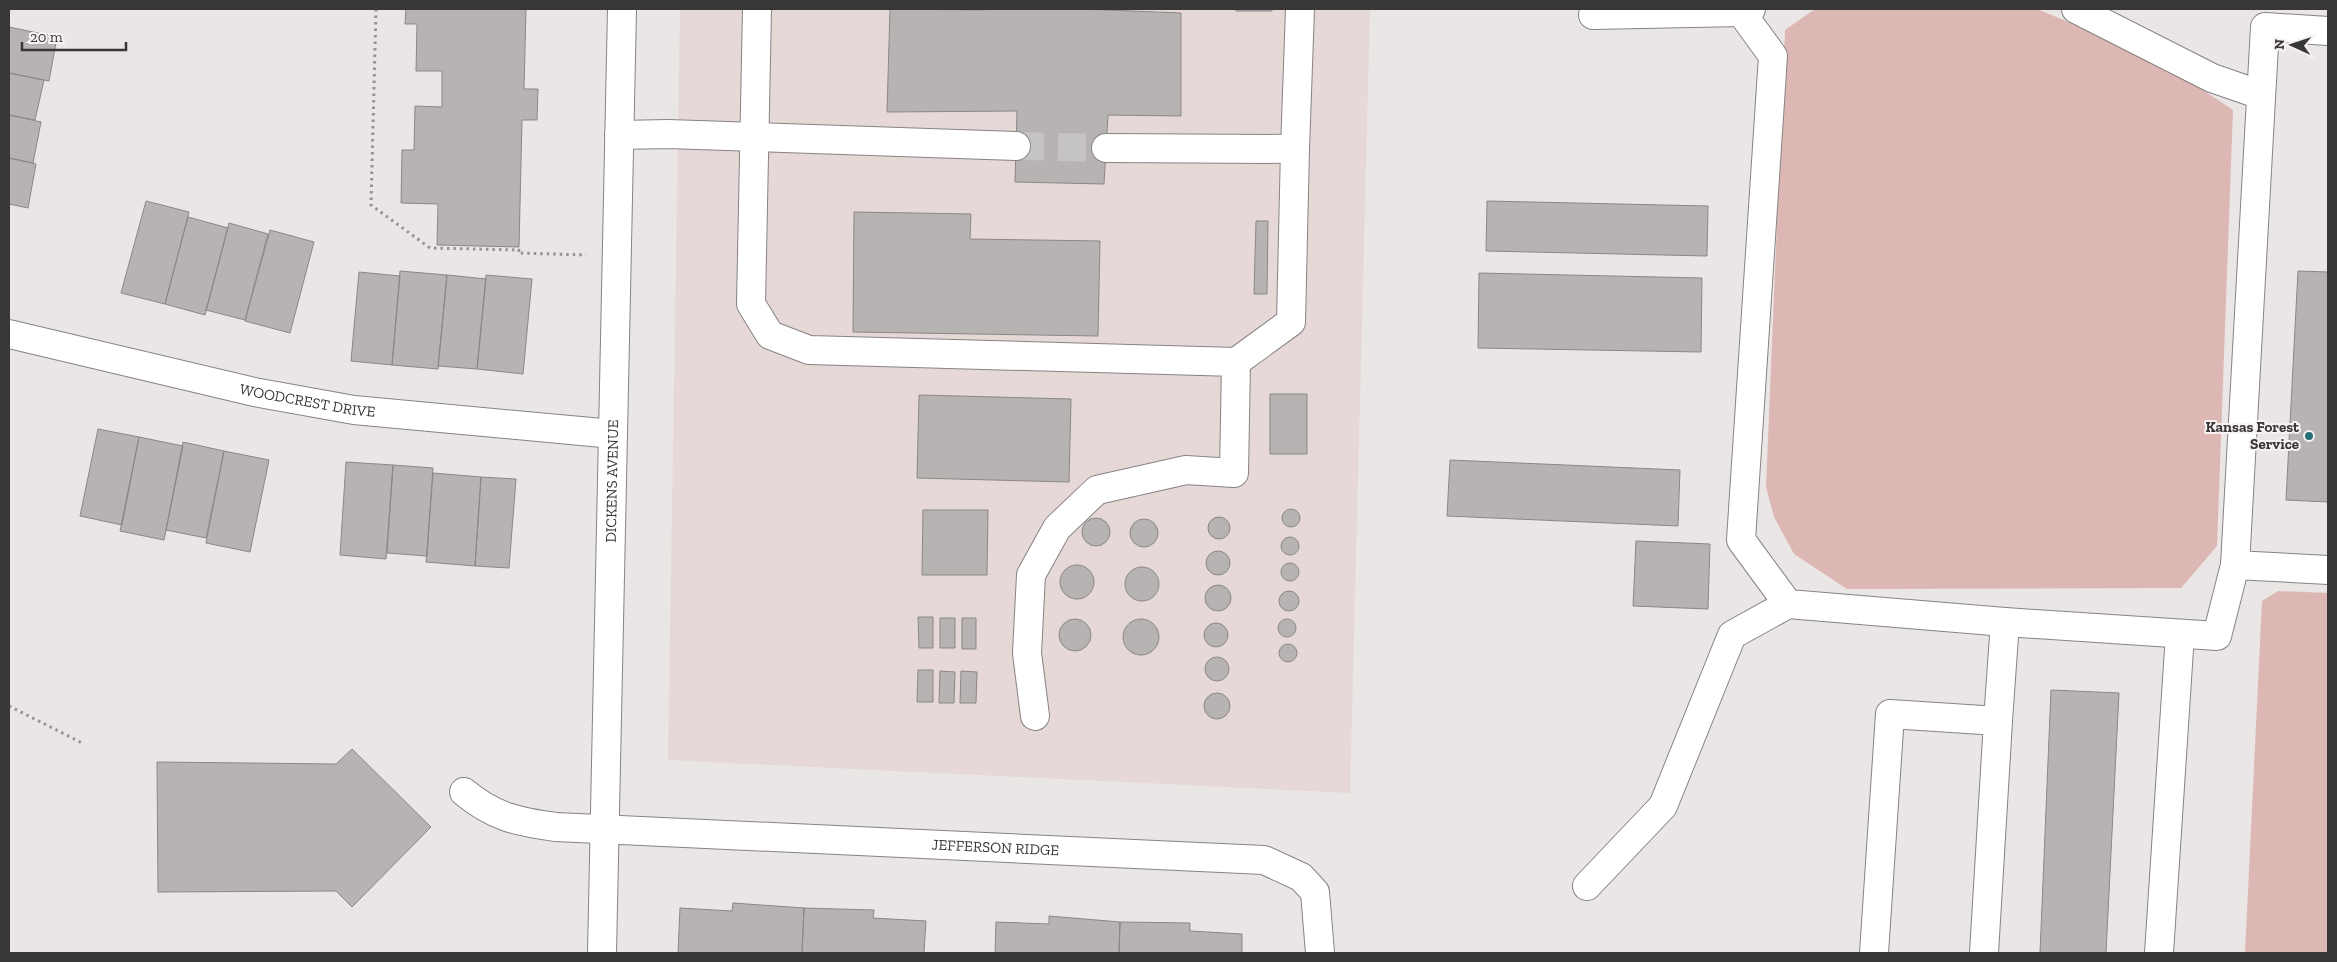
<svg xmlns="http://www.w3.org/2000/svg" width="2337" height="962" viewBox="0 0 2337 962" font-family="'Zilla Slab',serif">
  <rect width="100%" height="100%" fill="#eae6e6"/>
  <path fill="#e5d8d7" d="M680,9H1370L1350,793L668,760Z"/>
  <path fill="#ddb7b4" d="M1815,9H2037L2155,58L2233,110L2217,546L2181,588L1847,589L1794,554L1774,517L1766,487L1785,30Z
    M2278,591L2328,593V953H2245L2262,601Z"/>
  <path fill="#b7b3b3" stroke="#8b8787" d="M406,9H526L524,89H538L537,120H522L519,247L437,245L438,204L401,203L402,150H414L415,106L442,107V71H416L417,24H405Z
    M890,9L985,10V9H1082L1181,13V116L1108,115L1104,184L1015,182L1017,111L887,112Z
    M1236,9H1272V11H1236Z
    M9,27L57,37L49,81L9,73Z
    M9,73L44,80L35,120L9,115Z
    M9,115L41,122L33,163L9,158Z
    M9,158L36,164L28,208L9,204Z
    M146,201L189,212L165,304L121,293Z
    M1487,201L1708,206L1707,256L1486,251Z
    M854,212L971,214L970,239L1100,241L1098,336L853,332Z
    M188,217L228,228L205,315L165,304Z
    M1256,221H1268L1267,294H1254Z
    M229,223L268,234L245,320L206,310Z
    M270,230L314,242L290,333L245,321Z
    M400,271L447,275L438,369L392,365Z
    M2298,271L2328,272V502L2286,500Z
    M359,272L400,276L392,365L351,361Z
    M1479,273L1702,278L1701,352L1478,348Z
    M447,275L486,279L477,369L438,366Z
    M486,275L532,279L523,374L477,369Z
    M1270,394H1307V454H1270Z
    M919,395L1071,399L1069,482L917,478Z
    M98,429L139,437L122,525L80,516Z
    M139,437L183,446L164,540L120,531Z
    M183,442L224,451L206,538L166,530Z
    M224,451L269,460L250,552L206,543Z
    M1450,460L1680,470L1678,526L1447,516Z
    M346,462L393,465L386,559L340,555Z
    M393,465L433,468L427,556L387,553Z
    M433,473L481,477L475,566L426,562Z
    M481,477L516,479L509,568L475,566Z
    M1282 518a9 9 0 1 1 18 0a9 9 0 1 1-18 0Z
    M923,510H988L987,575H922Z
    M1208 528a11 11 0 1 1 22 0a11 11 0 1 1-22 0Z
    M1082 532a14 14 0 1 1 28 0a14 14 0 1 1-28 0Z
    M1130 533a14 14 0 1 1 28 0a14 14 0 1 1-28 0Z
    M1281 546a9 9 0 1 1 18 0a9 9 0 1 1-18 0Z
    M1636,541L1710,544L1708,609L1633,606Z
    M1206 563a12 12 0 1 1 24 0a12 12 0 1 1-24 0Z
    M1281 572a9 9 0 1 1 18 0a9 9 0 1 1-18 0Z
    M1060 582a17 17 0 1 1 34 0a17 17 0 1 1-34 0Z
    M1125 584a17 17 0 1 1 34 0a17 17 0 1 1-34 0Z
    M1205 598a13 13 0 1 1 26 0a13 13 0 1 1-26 0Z
    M1279 601a10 10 0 1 1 20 0a10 10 0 1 1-20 0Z
    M918,617H933V648H919Z
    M940,618H955V648H940Z
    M962,618H976V649H962Z
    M1278 628a9 9 0 1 1 18 0a9 9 0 1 1-18 0Z
    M1059 635a16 16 0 1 1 32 0a16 16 0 1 1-32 0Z
    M1123 637a18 18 0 1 1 36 0a18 18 0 1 1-36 0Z
    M1204 635a12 12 0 1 1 24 0a12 12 0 1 1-24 0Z
    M1279 653a9 9 0 1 1 18 0a9 9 0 1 1-18 0Z
    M1205 669a12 12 0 1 1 24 0a12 12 0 1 1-24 0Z
    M918,670H933V702H917Z
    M940,671L955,672L954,703H939Z
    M961,671L977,672L976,703H960Z
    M2051,690L2119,693L2106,953H2040Z
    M1204 706a13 13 0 1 1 26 0a13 13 0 1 1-26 0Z
    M352,749L431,827L352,907L336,891L158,892L157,762L336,764Z
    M733,903L804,908L802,953H678L680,908L732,911Z
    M804,908L874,910L873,918L926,921L924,953H802Z
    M1049,916L1120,922L1119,953H995L996,922L1049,924Z
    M1120,922L1190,923V931L1242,934V953H1119Z"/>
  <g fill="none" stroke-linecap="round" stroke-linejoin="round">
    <path stroke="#c6c3c3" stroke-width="28" stroke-dasharray="28 14" stroke-linecap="butt" d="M1016,146L1106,148"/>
    <defs>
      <g id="minor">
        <path d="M757,9L751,304L770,335L809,350L1236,362L1234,473L1186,470L1097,490L1057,528L1031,575L1027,653L1035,716"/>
        <path d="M2076,9L2212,78L2261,95"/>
        <path d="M1741,12L1773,56L1741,540L1788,604L2005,622L2217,636L2235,565"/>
        <path d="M1593,15L1741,12L1751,9"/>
        <path d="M2328,31L2265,27L2235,565L2328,570"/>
        <path d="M619,135L668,134L1016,146"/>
        <path d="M1106,148L1295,149L1300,9"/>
        <path id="s1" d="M9,334L254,392L354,410L613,434"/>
        <path d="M1236,362L1291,322L1295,149"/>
        <path d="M1998,721L2005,622"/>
        <path id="s2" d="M464,792C494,817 518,822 556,827L1264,860L1301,877L1315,892L1320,953"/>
        <path d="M1587,886L1663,806L1732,635L1788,604"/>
        <path id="s3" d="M602,953L622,9"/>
        <path d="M1874,953L1890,714L1998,721L1984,953"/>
        <path d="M2159,953L2180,634"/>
      </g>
    </defs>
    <use href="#minor" stroke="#878383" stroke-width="30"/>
    <path stroke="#959292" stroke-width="3" stroke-dasharray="2.5 4" stroke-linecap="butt" d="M376,9L371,205L430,248L519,250L518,253L586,255
      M9,706L84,744"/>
    <use href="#minor" stroke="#fff" stroke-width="28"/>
  </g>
  <circle fill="#246f75" stroke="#f7f3f3" stroke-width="2" cx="2309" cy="436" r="5"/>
  <g text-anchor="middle" stroke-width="4" stroke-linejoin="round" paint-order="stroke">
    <g font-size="15" fill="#383636" stroke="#f7f3f3">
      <text dy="5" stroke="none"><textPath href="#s1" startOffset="306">WOODCREST DRIVE</textPath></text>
      <text dy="5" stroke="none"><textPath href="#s3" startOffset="472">DICKENS AVENUE</textPath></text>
      <text dy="5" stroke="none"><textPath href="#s2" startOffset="540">JEFFERSON RIDGE</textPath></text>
    </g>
    <g font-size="15" font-weight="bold" fill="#383636" stroke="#f7f3f3" text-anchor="end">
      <text x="2299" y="432">Kansas Forest<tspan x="2299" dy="17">Service</tspan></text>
    </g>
  </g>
  <rect width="2337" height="962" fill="none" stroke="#383636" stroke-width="20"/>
  <g transform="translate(2292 45) rotate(273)" stroke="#f7f3f3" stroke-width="4" paint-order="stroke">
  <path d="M0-4L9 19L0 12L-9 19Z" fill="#383636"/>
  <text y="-8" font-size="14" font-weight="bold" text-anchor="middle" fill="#383636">N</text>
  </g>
  <path d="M22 42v8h104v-8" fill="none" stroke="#383636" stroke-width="2.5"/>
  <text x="30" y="42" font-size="15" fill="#383636" stroke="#f7f3f3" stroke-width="4" paint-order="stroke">20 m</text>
</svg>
